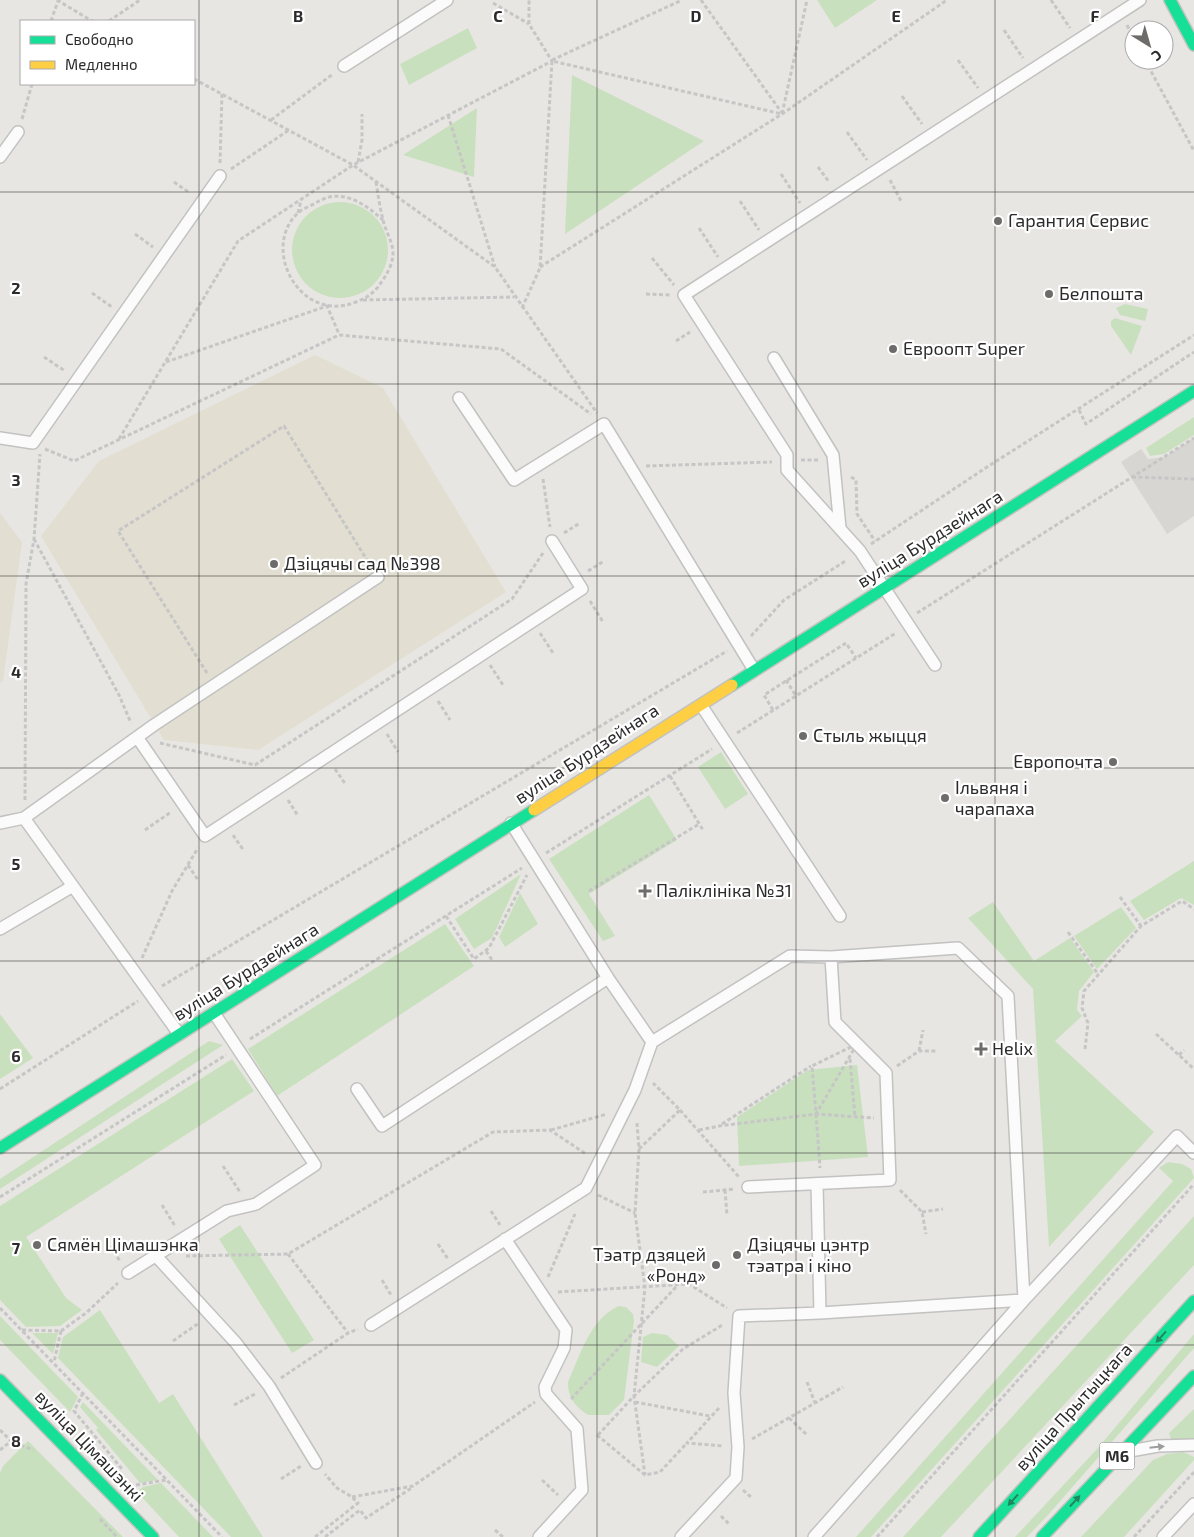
<svg xmlns="http://www.w3.org/2000/svg" width="1194" height="1537" viewBox="0 0 1194 1537" font-family="'Exo 2',sans-serif">
  <rect width="100%" height="100%" fill="#e8e6e2"/>
  <path fill="#e2ded1" d="M315,355L383,388L506,592L258,750L164,740L41,536L99,461Z
    M0,513L22,542L3,681L0,683Z"/>
  <path fill="#c9e0be" d="M817,0H877L835,28Z
    M468,28L477,48L409,85L400,64Z
    M572,75L704,141L565,234Z
    M477,108L474,177L403,155Z
    M292 250a48 48 0 1 1 96 0a48 48 0 1 1-96 0Z
    M1125,304L1148,309L1145,321L1120,315L1116,308Z
    M1115,318L1142,326L1131,355L1111,326V321Z
    M1194,417V435L1164,454L1150,456L1146,448Z
    M721,752L748,794L725,809L698,767Z
    M649,795L677,840L589,894L615,936L603,941L549,859Z
    M1194,861V905L1181,898L1144,920L1130,901Z
    M521,874L492,938L474,949L455,919Z
    M520,893L538,924L505,947L499,937Z
    M993,902L1034,961L1070,938L1094,972L1079,991L1077,1010L1082,1016L1055,1041L1154,1132L1049,1247L1033,989L968,918Z
    M1121,907L1136,928L1097,969L1074,936Z
    M445,924L474,966L277,1096L248,1049Z
    M0,1014L33,1058L0,1079Z
    M209,1041L223,1045L0,1189V1179Z
    M232,1059L254,1091L26,1237L66,1298L82,1310L60,1326L26,1327L0,1300V1206Z
    M857,1065L868,1157L739,1166L737,1117L808,1070Z
    M1168,1162L1182,1164L1191,1169L1194,1178L871,1537H856L1173,1181L1159,1168Z
    M1194,1216V1265L941,1537H903Z
    M240,1225L314,1340L292,1353L219,1239Z
    M619,1306L626,1307L633,1314L634,1321L624,1400L609,1415H588C575,1406 568,1399 568,1382C580,1356 590,1318 619,1306Z
    M100,1310L159,1403L173,1394L263,1537H231L58,1358L63,1337Z
    M0,1316L78,1397L70,1412L0,1340Z
    M32,1333H58L53,1354Z
    M652,1333L667,1335L679,1346L657,1367L641,1362L643,1337Z
    M1194,1334V1348L1048,1515L1027,1537H1015L1097,1449Z
    M83,1402L158,1480L140,1483L96,1430L98,1428L80,1407Z
    M1194,1409V1440L1171,1439L1169,1433Z
    M28,1441L123,1537H0V1473L3,1466Z
    M1183,1452L1194,1457V1460L1124,1537H1081L1153,1460L1167,1454Z
    M161,1483L213,1537H179L137,1492L143,1487Z"/>
  <path fill="#d8d6d2" d="M1194,438V516L1167,534L1121,462L1141,449L1148,459L1165,457Z"/>
  <g fill="none" stroke-linecap="round" stroke-linejoin="round">
    <defs>
      <path id="lane" d="M344,66L447,0
        M0,157L18,132
        M774,358L833,455L840,528
        M459,398L514,480L604,424L754,670
        M0,438L33,443L220,176
        M935,665L860,551L787,470V455L684,295L1140,0
        M701,705L840,916
        M137,737L205,836L582,589L552,541
        M24,818L179,1034
        M0,823L24,818L154,725L378,577
        M511,823L608,978L652,1042
        M0,929L73,886
        M357,1089L382,1126L608,978
        M817,1184L820,1313
        M748,1187L890,1180L886,1073L835,1022L831,957
        M505,1239L566,1330L564,1348L545,1387L546,1394L577,1429L582,1490L539,1537
        M156,1256L236,1343L269,1386L316,1463
        M128,1273L227,1211L256,1204L315,1165L214,1013
        M371,1325L586,1188L635,1090L652,1042L790,956L831,957L958,948L1008,996L1024,1300L814,1537
        M1130,1451L1158,1446L1194,1445
        M681,1537L736,1478L738,1447L734,1393L739,1316L820,1313L1024,1300L1177,1136L1194,1153
        M1163,1537L1194,1504"/>
      <path id="fast" d="M1170,0L1194,45
        M732,685L1194,391
        M0,1148L534,810
        M0,1380L153,1537
        M979,1537L1194,1301
        M1042,1537L1194,1376"/>
      <path id="slow" d="M534,810L732,685"/>
    </defs>
    <use href="#lane" stroke="#c2c2c1" stroke-width="14"/>
    <use href="#fast" stroke="#c2c2c1" stroke-width="14"/>
    <use href="#slow" stroke="#c2c2c1" stroke-width="14"/>
    <path stroke="#c6c6c6" stroke-width="3" stroke-dasharray="4 2.5" stroke-linecap="butt" d="M57,0L92,21
      M701,0L782,113
      M1051,0L1070,28
      M493,3L529,24
      M51,21L58,1
      M109,21L140,0
      M1127,25L1134,39
      M1004,30L1023,58
      M552,60L682,0
      M958,60L978,88
      M1145,60L1194,151
      M194,79L353,165L495,267L597,413
      M902,96L922,124
      M448,115L495,267
      M22,119L32,84
      M271,120L333,74
      M847,132L867,160
      M358,162L362,140V114
      M220,163L222,94
      M818,167L829,182
      M231,169L289,130
      M781,174L800,203
      M890,180L901,201
      M174,182L190,193
      M376,182C378,195 380,208 383,220C385,230 393,242 393,253C393,266 385,277 378,287C371,295 366,298 356,302C300,325 259,247 299,212C304,208 313,205 319,201C343,188 365,204 383,220
      M740,201L759,230
      M298,213L301,200
      M699,228L718,257
      M135,234L153,247
      M652,258L674,285
      M540,267L782,114L947,0
      M92,293L112,307
      M646,294L670,295
      M363,300L514,297
      M522,308L540,268L552,61L782,114L807,0
      M676,341L690,332
      M44,357L65,371
      M166,362L327,306L339,334
      M1079,410L1086,424L1194,352
      M119,439L238,241L353,165L552,61L529,24V0
      M45,449L74,461L339,335L501,349L591,414
      M801,460H820
      M646,466L772,462
      M851,477L856,480L857,514L875,541
      M1132,477L1194,479
      M543,479L550,527
      M564,533L580,523
      M34,539L119,695L131,723
      M871,544L984,469L1194,335
      M588,571L604,561
      M590,601L603,622
      M917,613L1194,438
      M540,633L553,653
      M751,636L784,600L847,560
      M490,665L503,685
      M207,673L118,531L284,426L370,565
      M786,680L796,696
      M438,701L450,720
      M773,710L764,695L846,643L856,658
      M737,733L896,633
      M387,734L398,752
      M160,743L255,765L512,599L543,553
      M335,769L346,785
      M670,776L703,830
      M25,800L26,584L34,539L40,454
      M288,800L298,816
      M145,830L171,812
      M233,835L244,851
      M546,853L712,749
      M188,865L198,880
      M589,891L699,824
      M1120,897L1141,926
      M446,916L474,959L489,948L527,875
      M1068,932L1098,974
      M486,951L492,960
      M142,958L172,891L198,848
      M162,986L727,651
      M1156,1034L1194,1069
      M250,1039L522,868
      M857,1044L816,1114L812,1066Z
      M1085,1049L1088,1023L1082,1008L1084,991L1141,926L1182,901L1194,909
      M919,1051L923,1030
      M1179,1055L1184,1050
      M850,1059L855,1117
      M897,1066L919,1051H938
      M0,1089L138,1001
      M680,1110L739,1177
      M816,1114L820,1168
      M637,1123L639,1149L635,1213L645,1287L634,1396L645,1475
      M722,1124L811,1066
      M551,1130L607,1114
      M699,1130L719,1126L816,1114L874,1118
      M639,1149L680,1110L653,1083
      M223,1166L240,1192
      M725,1190L727,1215
      M900,1190L922,1212L926,1234
      M703,1192L735,1189
      M598,1195L635,1213
      M0,1197L226,1055
      M162,1205L175,1226
      M491,1211L500,1225
      M922,1212L943,1209
      M106,1241L120,1261
      M438,1244L448,1259
      M288,1254L348,1333
      M186,1256L288,1254L493,1132L550,1130L586,1154
      M548,1277L575,1214
      M382,1280L391,1295
      M558,1292L689,1284L727,1308
      M0,1308L222,1537
      M22,1330L61,1331L54,1362
      M61,1331L86,1313L118,1283
      M173,1341L199,1323
      M281,1378L348,1333L358,1329
      M807,1382L815,1403
      M83,1393L74,1411L122,1469
      M571,1399L676,1287
      M635,1402L710,1416
      M234,1405L257,1393
      M719,1408L687,1443L723,1446
      M789,1418L807,1435
      M0,1430L11,1441L33,1450
      M597,1435L645,1475L660,1472L687,1443
      M598,1435L634,1396L683,1349L724,1324
      M752,1439L843,1387
      M0,1450L20,1434
      M281,1479L301,1466
      M542,1480L558,1495
      M136,1485L166,1480
      M743,1490L752,1498
      M352,1497L413,1486L535,1402
      M721,1516L729,1524
      M100,1519L117,1537
      M495,1530L503,1537
      M315,1537L358,1503L352,1497L337,1488L325,1474
      M325,1537L360,1510L366,1518L413,1487
      M877,1537L1194,1184
      M1134,1537L1194,1472"/>
    <use href="#lane" stroke="#fcfbfb" stroke-width="11"/>
    <use href="#fast" stroke="#16e098" stroke-width="11"/>
    <use href="#slow" stroke="#ffcf43" stroke-width="11"/>
  </g>
  <defs><path id="oneway-solid" d="M-6-.8H1V-3.2L6.5 0L1 3.2V.8H-6Z" transform="scale(1.25)"/></defs>
  <g fill="#208662">
    <use href="#oneway-solid" transform="translate(1161 1337) rotate(132)"/>
    <use href="#oneway-solid" transform="translate(1013 1500) rotate(132)"/>
    <use href="#oneway-solid" transform="translate(1075 1501) rotate(-47)"/>
  </g>
  <use fill="#9e9d9d" href="#oneway-solid" transform="translate(1157 1447) rotate(-6)"/>
  <path fill="none" stroke="#2b2b2b" stroke-width="1" stroke-opacity="0.55" d="M199,0V1537M398,0V1537M597,0V1537M796,0V1537M995,0V1537M0,192H1194M0,384H1194M0,576H1194M0,768H1194M0,961H1194M0,1153H1194M0,1345H1194"/>
  <g fill="#6d6c6b" stroke="#fff" stroke-width="2">
    <circle cx="998" cy="221" r="5"/>
    <circle cx="1049" cy="294" r="5"/>
    <circle cx="893" cy="349" r="5"/>
    <circle cx="274" cy="564" r="5"/>
    <circle cx="803" cy="736" r="5"/>
    <circle cx="1113" cy="762" r="5"/>
    <circle cx="945" cy="798" r="5"/>
    <path d="M642.5 883.5h5v5h5v5h-5v5h-5v-5h-5v-5h5z"/>
    <path d="M978.5 1041.5h5v5h5v5h-5v5h-5v-5h-5v-5h5z"/>
    <circle cx="37" cy="1245" r="5"/>
    <circle cx="737" cy="1255" r="5"/>
    <circle cx="716" cy="1265" r="5"/>
  </g>
  <g text-anchor="middle" stroke-width="4.5" stroke-linejoin="round" paint-order="stroke">
    <rect fill="#fff" stroke="#6b6b6b" stroke-width="1" x="1099.5" y="1442.5" width="35" height="27" rx="4"/>
    <g font-size="16" font-weight="bold" fill="#2b2b2b">
      <text x="1117" y="1462">М6</text>
    </g>
    <g font-size="18" fill="#2b2b2b" stroke="#fff" text-anchor="start">
      <text x="1008" y="227">Гарантия Сервис</text>
      <text x="1059" y="300">Белпошта</text>
      <text x="903" y="355">Евроопт Super</text>
      <text x="284" y="570">Дзіцячы сад №398</text>
      <text x="813" y="742">Стыль жыцця</text>
      <text x="1103" y="768" text-anchor="end">Европочта</text>
      <text x="955" y="794">Ільвяня і<tspan x="955" dy="21">чарапаха</tspan></text>
      <text x="656" y="897">Паліклініка №31</text>
      <text x="992" y="1055">Helix</text>
      <text x="47" y="1251">Сямён Цімашэнка</text>
      <text x="747" y="1251">Дзіцячы цэнтр<tspan x="747" dy="21">тэатра і кіно</tspan></text>
      <text x="706" y="1261" text-anchor="end">Тэатр дзяцей<tspan x="706" dy="21">«Ронд»</tspan></text>
    </g>
    <g font-size="18" fill="#2b2b2b" stroke="#fff">
      <text transform="translate(930 539) rotate(-32)" y="6">вуліца Бурдзейнага</text>
      <text transform="translate(587 754) rotate(-33)" y="6">вуліца Бурдзейнага</text>
      <text transform="translate(246 972) rotate(-32)" y="6">вуліца Бурдзейнага</text>
      <text transform="translate(1074 1407) rotate(-48)" y="6">вуліца Прытыцкага</text>
      <text transform="translate(89 1446) rotate(46)" y="6">вуліца Цімашэнкі</text>
    </g>
  </g>
  <g font-size="16" text-anchor="middle" font-weight="bold" fill="#2b2b2b" stroke="#fff" stroke-width="4.5" stroke-linejoin="round" paint-order="stroke">
    <text x="298" y="22">B</text>
    <text x="498" y="22">C</text>
    <text x="696" y="22">D</text>
    <text x="896" y="22">E</text>
    <text x="1095" y="22">F</text>
    <text x="16" y="294">2</text>
    <text x="16" y="486">3</text>
    <text x="16" y="678">4</text>
    <text x="16" y="870">5</text>
    <text x="16" y="1062">6</text>
    <text x="16" y="1254">7</text>
    <text x="16" y="1447">8</text>
  </g>
  <rect x="20" y="20" width="175" height="65" fill="#ffffff" stroke="#aaaaaa"/>
  <rect x="30" y="36" width="25" height="8" fill="#16e098" stroke="#aaaaaa"/>
  <text x="65" y="45" font-size="15" fill="#2b2b2b">Свободно</text>
  <rect x="30" y="61" width="25" height="8" fill="#ffcf43" stroke="#aaaaaa"/>
  <text x="65" y="70" font-size="15" fill="#2b2b2b">Медленно</text>
  <g transform="translate(1149 45) rotate(143)"><circle r="24" fill="#ffffff" stroke="#aaaaaa"/>
  <path d="M0-4L9 19L0 12L-9 19Z" fill="#6d6c6b"/>
  <text y="-8" font-size="14" font-weight="bold" text-anchor="middle" fill="#2b2b2b">С</text>
  </g>
</svg>
